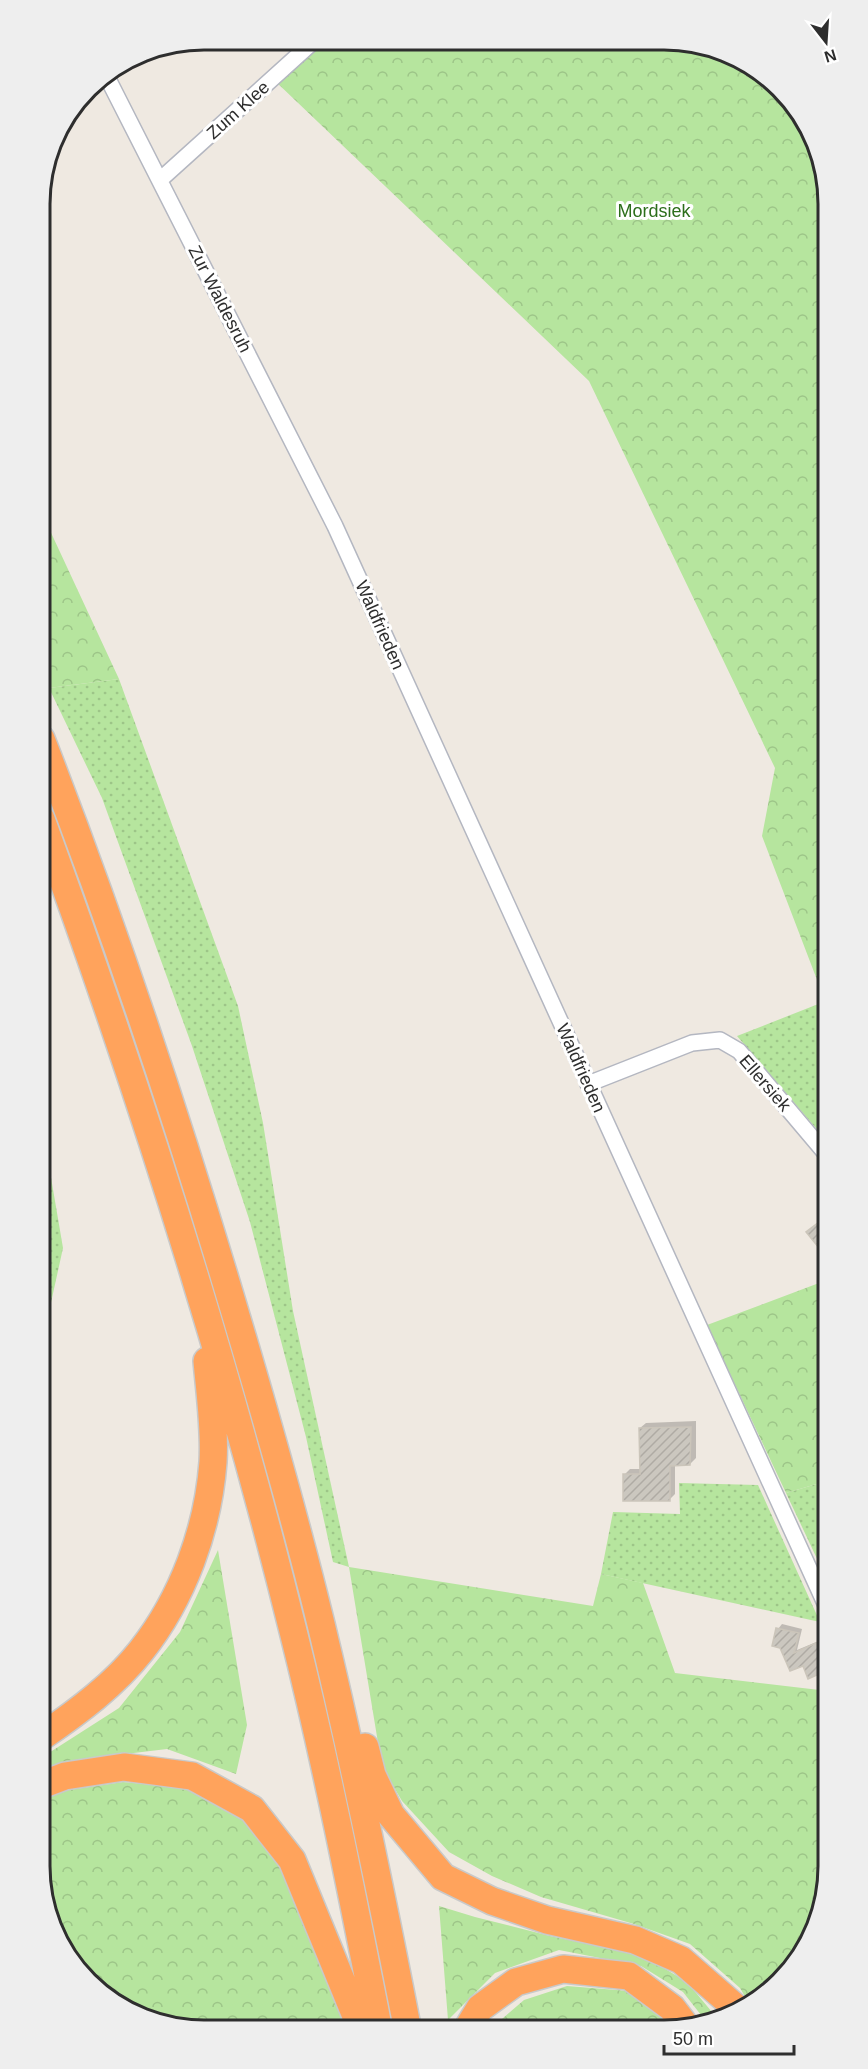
<svg xmlns="http://www.w3.org/2000/svg" width="868" height="2069" viewBox="0 0 868 2069" font-family="Arial,sans-serif">
  <defs>
    <pattern id="grass-dots" width="8" height="8" patternUnits="userSpaceOnUse" patternTransform="scale(1.5)"><rect width="8" height="8" fill="#b6e59e"/><path d="M2 2h.1M6 6h.1" fill="none" stroke="#9dc588" stroke-width="1.8" stroke-linecap="round"/></pattern>
    <pattern id="forest-crowns" width="20" height="18" patternUnits="userSpaceOnUse" patternTransform="scale(1.5)"><rect width="20" height="18" fill="#b6e59e"/><path d="M2 6a3 3 0 1 1 6 0M12 15a3 3 0 1 1 6 0" fill="none" stroke="#9dc588"/></pattern>
    <pattern id="building-hatch" width="6" height="6" patternUnits="userSpaceOnUse" patternTransform="scale(1.5)"><rect width="6" height="6" fill="#cbc7bf"/><path d="M-1 1l2-2M0 6l6-6M5 7l2-2" fill="none" stroke="#afaba4"/></pattern>
  </defs>
  <rect width="100%" height="100%" fill="#efe9e1"/>
  <path fill="url(#grass-dots)" d="M119,679L238,1006L263,1123L293,1311L349,1567L333,1562L306,1437L250,1222L192,1046L102,798L49,688Z
    M826,1001V1140L737,1036Z
    M42,1143L47,1154L63,1248L43,1339Z
    M827,1481L828,1582L786,1493Z
    M679,1483L758,1485L820,1622L601,1574L613,1512L680,1514Z"/>
  <path fill="url(#forest-crowns)" d="M315,40L696,42L781,87L823,161L826,988L819,985L762,836L775,768L589,381L273,79Z
    M40,509L119,679L49,688L41,669Z
    M827,1280V1481L786,1493L707,1325Z
    M218,1550L247,1725L236,1774L167,1749L117,1755L44,1769V1756L119,1708L180,1632Z
    M349,1567L593,1606L601,1574L643,1583L675,1673L828,1691L829,1876L817,1928L788,1974L747,2000L740,1988L690,1944L634,1924L541,1897L492,1876L449,1852L402,1801L382,1767Z
    M123,1782L186,1788L240,1817L277,1861L333,1979L346,2026L172,2027L87,1982L45,1908L44,1798L62,1791Z
    M439,1906L475,1917L550,1936L642,1955L687,1982L717,2018L708,2024L683,1992L641,1966L559,1950L495,1973L448,2020Z
    M567,1986L629,1991L665,2018L670,2025H495L524,2000Z"/>
  <path fill="#0003" d="M696,1421V1458L690,1464H675V1494L670,1499L624,1475L630,1469H641L640,1428L646,1423Z
    M782,1624L802,1629L797,1650L821,1640L826,1652L828,1651V1668L809,1677L804,1664L791,1669L778,1629Z"/>
  <path fill="url(#building-hatch)" stroke="#cbc5ba" stroke-width="1.5" d="M827,1216V1258L806,1232Z
    M691,1427L690,1465L670,1466V1501H623V1474H640L639,1428Z
    M776,1628L799,1633L794,1653L816,1643L821,1656L828,1653V1670L808,1679L803,1666L790,1671L780,1648L772,1646Z"/>
  <g fill="none" stroke-linecap="round" stroke-linejoin="round">
    <defs>
      <path id="minor" d="M105,73L335,526L828,1610
        M161,179L315,40
        M588,1084L692,1043L720,1040L739,1051L826,1154"/>
      <path id="motorway" d="M41,739C115,929 179,1123 237,1319C267,1420 296,1522 321,1624C353,1757 381,1892 407,2026
        M41,819C138,1085 225,1356 293,1631C326,1762 352,1894 378,2026
        M44,1735C79,1711 115,1684 141,1651C183,1598 208,1529 213,1462C215,1429 210,1394 207,1361
        M365,1747L372,1775L391,1815L443,1877L492,1901L547,1920L635,1940L681,1960L735,2007
        M44,1784L65,1776L124,1767L192,1776L252,1809L292,1860L360,2026
        M469,2026L480,2008L516,1982L563,1969L629,1976L672,2008L685,2025"/>
    </defs>
    <use href="#minor" stroke="#b4b7c1" stroke-width="18"/>
    <use href="#motorway" stroke="#c9c9c9" stroke-width="30"/>
    <use href="#minor" stroke="#fff" stroke-width="15"/>
    <use href="#motorway" stroke="#ffa35c" stroke-width="27"/>
  </g>
  <g text-anchor="middle" stroke-width="6" stroke-linejoin="round" paint-order="stroke">
    <g font-size="18" fill="#2e2e2e" stroke="#fff">
      <text transform="translate(238 110) rotate(-42)" y="6">Zum Klee</text>
      <text transform="translate(220 299) rotate(63)" y="6">Zur Waldesruh</text>
      <text transform="translate(380 625) rotate(66)" y="6">Waldfrieden</text>
      <text transform="translate(581 1068) rotate(66)" y="6">Waldfrieden</text>
      <text transform="translate(765 1083) rotate(49)" y="6">Ellersiek</text>
    </g>
    <g font-size="18" fill="#2c6e1b" stroke="#fff">
      <text x="654" y="217">Mordsiek</text>
    </g>
  </g>
  <path d="M0 0H868V2069H0ZM204 50H664A154 154 0 0 1 818 204V1866A154 154 0 0 1 664 2020H204A154 154 0 0 1 50 1866V204A154 154 0 0 1 204 50Z" fill="#eee" fill-rule="evenodd"/>
  <path fill="none" stroke="#2e2e2e" stroke-width="3" d="M204 50H664A154 154 0 0 1 818 204V1866A154 154 0 0 1 664 2020H204A154 154 0 0 1 50 1866V204A154 154 0 0 1 204 50Z"/>
  <g transform="translate(826 42) rotate(163)" stroke="#ffffff" stroke-width="4.5" paint-order="stroke">
  <path d="M0-4.5L10 22L0 15L-10 22Z" fill="#2e2e2e"/>
  <text y="-9" font-size="16" font-weight="bold" text-anchor="middle" fill="#2e2e2e">N</text>
  </g>
  <path d="M664 2045v9h130v-9" fill="none" stroke="#2e2e2e" stroke-width="3"/>
  <text x="673" y="2045" font-size="18" fill="#2e2e2e" stroke="#ffffff" stroke-width="4.5" paint-order="stroke">50 m</text>
</svg>
